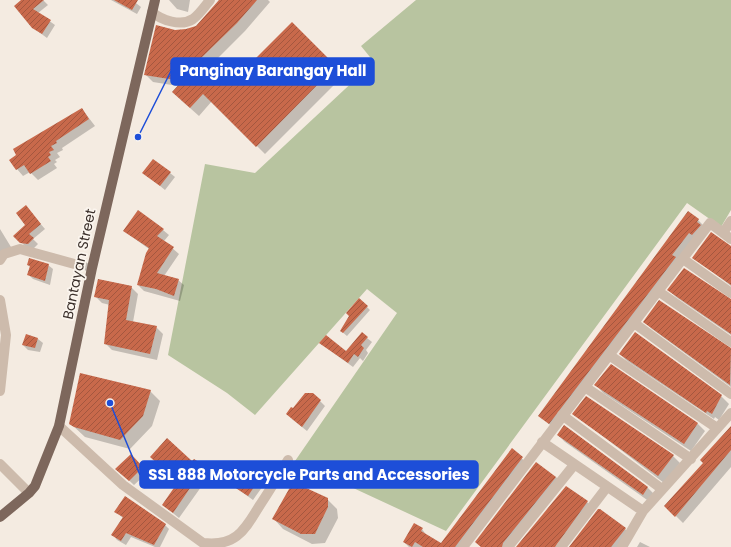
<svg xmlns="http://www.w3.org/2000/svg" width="731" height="547" viewBox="0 0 731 547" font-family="Poppins,sans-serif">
  <defs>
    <pattern id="building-hatch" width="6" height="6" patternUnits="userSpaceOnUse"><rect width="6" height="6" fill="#c8694b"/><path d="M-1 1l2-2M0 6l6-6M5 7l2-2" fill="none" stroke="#a4573f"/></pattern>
  </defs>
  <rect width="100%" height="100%" fill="#f4ebe1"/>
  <path fill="#b8c4a0" d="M416,0H731V210L721,227L687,203L446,531L295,461L397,313L367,289L255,415L227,393L168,355L205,164L255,173L374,62L361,46Z"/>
  <path fill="#0003" d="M23,0H43L48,5L38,13L55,25L47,38L32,27Z
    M111,0H132L141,7L137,14Z
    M169,0H190L188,12L177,9Z
    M219,0H268L270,2L245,31L208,68L229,87L292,24L344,75L265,154L212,101L199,116L181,100L178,86L153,82L145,74L174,31L192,30L208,15Z
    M82,109L95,126L62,148L63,150L57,153L60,157L55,160L57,162L54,164L57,168L38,180L30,172L23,176L17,169L18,156Z
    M144,173H170L175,177L165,190Z
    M26,207L45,229L33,239L38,244L33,249L26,247L15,236L26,225Z
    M698,220L703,225L554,428L544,420Z
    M0,229L11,247L0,253Z
    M163,230L169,235L164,241L179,254L164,276L178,280L184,285L180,301L144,291L138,285L149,249L124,231Z
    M731,246V286L693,257Z
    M84,261L89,264L87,272L84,269L85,264Z
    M28,265H48L53,269L50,285L33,279L28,274L30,267Z
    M131,287L138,294L133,322L156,327L163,334L157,360L112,350L105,343L110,305L102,303L95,296Z
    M669,290L731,301V335L676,297Z
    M359,299L370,310L347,336L341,331Z
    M644,321L731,350V387L652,329Z
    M635,333L721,396L729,404L719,420L715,417L714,419L627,361L620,354Z
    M26,335L38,339L43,343L40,352L28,350L23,345Z
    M367,338L372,342L366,350L368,353L363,361L360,358L353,367L320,343L346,353Z
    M611,365L698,424L705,431L691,451L603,393L596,385Z
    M150,391L160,401L152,426L130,449L85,437L70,423Z
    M313,394L325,406L307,431L292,419L294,410Z
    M574,414L673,456L680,463L664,483Z
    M565,426L648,488L655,495L650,502L565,442L558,435Z
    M731,429V467L683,523L673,513L704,463Z
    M512,450L528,464L466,547H409L404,542L422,529L427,536L441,544Z
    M135,460L147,473L134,485L121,473Z
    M194,460L211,473L179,518L163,505Z
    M241,471L263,486L253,500L232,485Z
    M556,477L562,484L512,547H481L476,542Z
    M327,499L337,509L338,518L325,543L312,544L283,529L274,519Z
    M587,502L594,509L565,547H518Z
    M116,512L165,525L169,529L160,547H155L131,537L126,545L117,540L113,535L123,518Z
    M625,529L632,536L624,547H570Z
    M640,542L650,547H637Z"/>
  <path fill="url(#building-hatch)" d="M21,0H44L33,9L51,20L42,34L32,28L14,6Z
    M114,0H138L132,10Z
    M219,0H257L237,23L200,59L229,85L292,22L336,66L256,147L203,94L190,108L172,92L182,81L144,75L156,25L175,30L186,29L196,26Z
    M82,108L89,119L56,141L57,143L51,146L54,150L49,152L51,155L48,157L51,161L30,174L24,165L16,170L9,160L16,155L13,149Z
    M153,159L171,172L160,186L142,173Z
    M26,205L41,224L29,234L34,238L28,244L20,243L13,236L25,225L16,213Z
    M138,210L164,229L157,236L174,247L157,273L179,279L174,296L156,289L137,285L146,253L149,248L123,231Z
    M688,211L699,219L697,222L701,225L692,235L689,233L672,255L676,257L549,424L538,416Z
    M711,232L731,246V285L692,258Z
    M29,258L49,264L45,281L27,275L30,266L27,265Z
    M684,268L731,299V334L667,290Z
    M98,279L132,286L126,320L157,326L150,354L104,344L109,300L94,297Z
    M359,298L368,306L343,333L340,331L349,316L346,313Z
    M659,300L731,348L730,385L643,322Z
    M362,332L368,337L361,345L364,348L358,357L354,354L348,363L319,343L326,335L346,351Z
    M635,332L722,395L712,414L707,411L706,413L619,354Z
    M26,334L38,338L35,348L22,345Z
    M611,364L698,423L684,444L594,385Z
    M80,373L151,390L143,416L120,440L74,427L69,424Z
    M305,393H313L321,400L302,427L286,414L291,407L293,408Z
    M586,396L674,455L658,476L572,414Z
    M564,425L648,487L643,495L557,435Z
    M731,426V450L675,517L664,506L703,463L700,460Z
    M167,438L192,461L194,459L205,466L173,513L162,505L178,482L150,457Z
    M512,448L523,457L455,547H423L415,542L412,547L403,542L414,523L423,528L421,531L441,543Z
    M131,454L143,467L129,481L115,469Z
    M536,462L556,477L503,543L502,547H481L475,542Z
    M241,469L258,481L248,496L231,485Z
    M293,482L328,498V507L315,534H301L272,519Z
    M566,486L588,501L555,547H516Z
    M125,496L166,524L154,545L126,533L121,541L111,535L123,517L114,512Z
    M598,509H600L626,528L611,547H569Z"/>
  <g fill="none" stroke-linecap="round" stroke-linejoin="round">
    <path stroke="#cdbbac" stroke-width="10" d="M152,12C161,20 181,27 193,19C200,14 205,6 210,0
      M723,233L731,221
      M683,259L731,293
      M0,260L4,254L20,249L78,265
      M658,291L731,342
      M0,300L6,335L0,391
      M634,323L731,394
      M609,355L717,428
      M585,387L691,459
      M562,415L662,489
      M59,426L123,485L203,543C237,547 245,529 260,505C270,490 279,475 288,460
      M542,442L643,511
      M0,464L29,493
      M463,547L710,223L731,239
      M508,547L574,465
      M561,547L607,487
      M622,547L643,511L731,413"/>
    <path stroke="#7d675c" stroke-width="10" d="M0,517L29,493L35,486L59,426L92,268L155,0"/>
  </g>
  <g text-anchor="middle" stroke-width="3.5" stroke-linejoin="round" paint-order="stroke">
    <g font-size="14" fill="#3b302b" stroke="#fbf5ee">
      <text transform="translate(79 264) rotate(-78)" y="5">Bantayan Street</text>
    </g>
  </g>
  <path fill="none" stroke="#1d4ed8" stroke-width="1.5" d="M138 137L171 71M110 403L140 475"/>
  <g fill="#1d4ed8" stroke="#fbf5ee" stroke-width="1.5">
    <circle cx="138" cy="137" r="4"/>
    <circle cx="110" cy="403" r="4"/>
  </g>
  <g fill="#1d4ed8" stroke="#1d4ed8" stroke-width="1.5">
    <rect x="171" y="58" width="203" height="27" rx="4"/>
    <rect x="140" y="461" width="338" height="27" rx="4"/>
  </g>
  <g font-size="15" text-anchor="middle" font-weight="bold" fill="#fff">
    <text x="273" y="76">Panginay Barangay Hall</text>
    <text x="309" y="480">SSL 888 Motorcycle Parts and Accessories</text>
  </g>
</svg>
